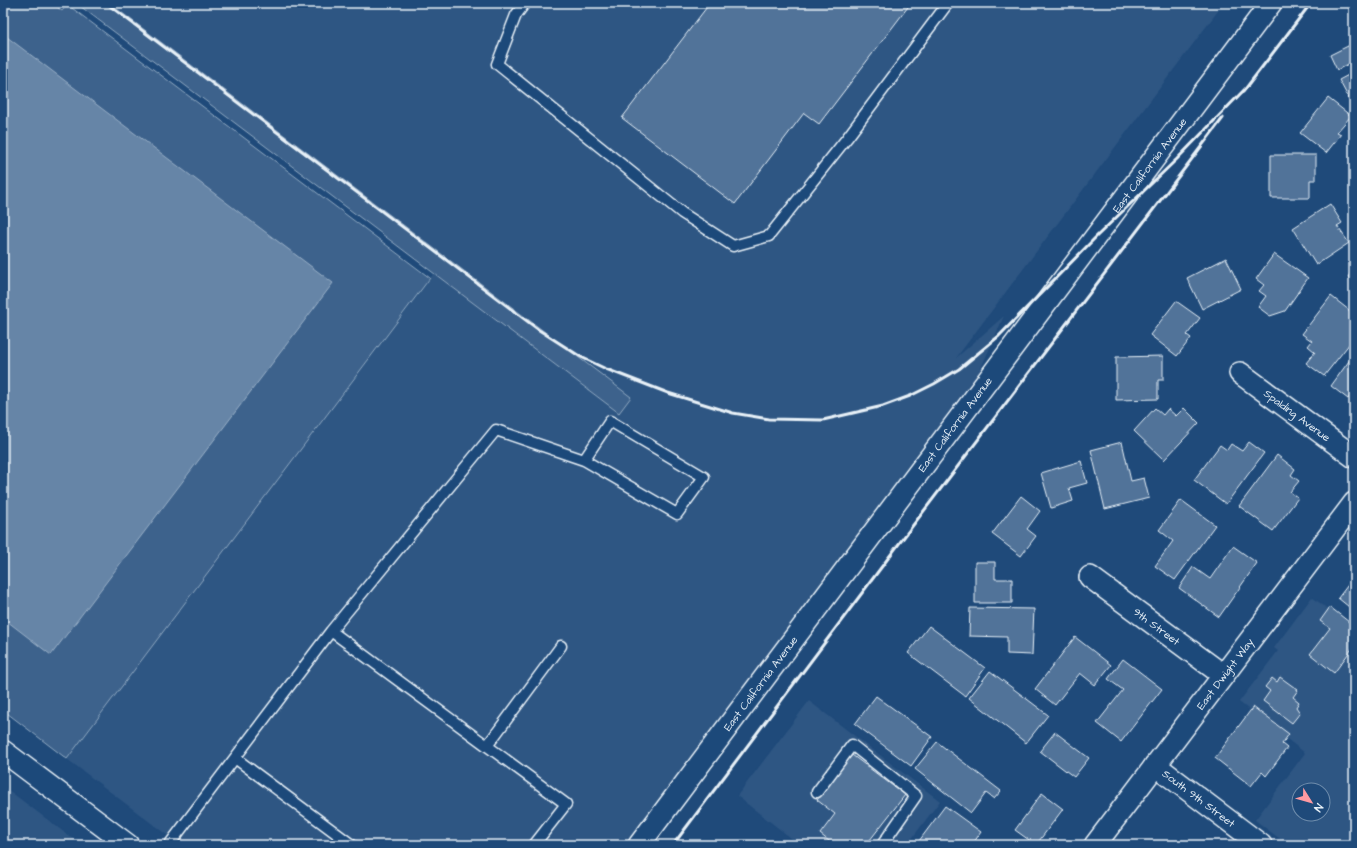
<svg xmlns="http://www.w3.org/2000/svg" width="1357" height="848" viewBox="0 0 1357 848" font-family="'Architects Daughter',sans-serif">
  <rect width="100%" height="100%" fill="#1f4a7a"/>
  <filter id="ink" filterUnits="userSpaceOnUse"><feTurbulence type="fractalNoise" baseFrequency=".025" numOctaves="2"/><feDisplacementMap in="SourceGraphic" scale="8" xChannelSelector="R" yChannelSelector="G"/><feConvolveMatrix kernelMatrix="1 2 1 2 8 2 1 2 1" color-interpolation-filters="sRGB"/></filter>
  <g filter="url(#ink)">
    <path fill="#2e5683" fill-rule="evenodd" d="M109,3H1224L956,358L1004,316L973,386L626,845H180L67,759L434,273L619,413Z
      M1312,597L1354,629V845H1288L1255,820L1305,753L1239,702L1278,651L1274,648ZM1299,790H1323V814H1299Z
      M809,701L940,801L907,845H800L737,796Z
      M3,786L81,845H3Z"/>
    <path fill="#3c628c" stroke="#92aac2" d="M3,3H52L62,11L67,5L65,3H69L68,5L430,278L67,759L3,710Z
      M76,3H109L631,397L619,413Z"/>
    <path fill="#6685a7" stroke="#9ab0c7" d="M3,34L333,283L51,655L3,618Z"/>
    <path fill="#517399" stroke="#e8f1f8" d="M710,3H911L819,124L804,113L735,204L622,118Z
      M1354,43V61L1337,70L1330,55Z
      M1354,72V108L1339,80Z
      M1328,98L1351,116L1337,132L1341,134L1326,153L1300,133Z
      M1271,155H1316V180H1310V198H1271Z
      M1330,204L1342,223L1337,226L1349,243L1316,265L1293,228Z
      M1274,254L1308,278L1285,311L1270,316L1258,307L1266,296L1259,291L1264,285L1256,279Z
      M1226,258L1241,289L1202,309L1187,278Z
      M1354,268V281L1348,277Z
      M1331,296L1354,314V338L1324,376L1306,363L1315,352L1308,346L1312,341L1302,334Z
      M1176,301L1200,318L1187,335L1191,338L1177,356L1150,335Z
      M1354,354V391L1348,399L1331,386Z
      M1163,356V380H1158V399L1116,400V357Z
      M1155,408L1163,415L1168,409L1176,416L1184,408L1199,423L1164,460L1134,431Z
      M1122,442L1131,481L1144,478L1149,498L1105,509L1091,450Z
      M1249,442L1264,453L1226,504L1194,480L1220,445L1227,450L1231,444L1242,451Z
      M1277,455L1295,469L1291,475L1299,481L1290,492L1298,498L1273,531L1239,506Z
      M1081,461L1087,483L1069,488L1073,501L1051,508L1041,473Z
      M1021,496L1040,511L1027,529L1036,536L1021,556L992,534Z
      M1181,500L1215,525L1175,580L1155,566L1173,541L1159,530Z
      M1233,546L1257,563L1219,617L1179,588L1193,567L1210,579Z
      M975,562H995V579H1012V603H975Z
      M1354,577V611L1338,598Z
      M1330,607L1354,626V646L1334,673L1310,654L1330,628L1320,621Z
      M970,608L1034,609L1032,655L1007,654V637L969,636Z
      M929,626L985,668L965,696L908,653Z
      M1075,637L1111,665L1095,685L1080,673L1055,705L1035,689Z
      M1123,659L1162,689L1121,742L1097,723L1123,690L1108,679Z
      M990,671L1048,715L1026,743L969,698Z
      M1280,677L1298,690L1293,697L1299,702L1296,707L1300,713L1292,723L1263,701L1270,691L1265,687L1272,678L1277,682Z
      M876,696L932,737L911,766L855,724Z
      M1253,707L1289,734L1282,744L1287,748L1266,776L1262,772L1251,786L1215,758Z
      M1055,732L1089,758L1074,777L1040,751Z
      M937,742L1001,791L994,799L986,793L971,813L915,769Z
      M852,755L905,795L866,845H834L820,834L835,814L817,800Z
      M1042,793L1063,809L1036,845L1015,830Z
      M945,806L981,832L972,845H916Z"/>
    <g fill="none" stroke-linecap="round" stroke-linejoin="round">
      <defs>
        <path id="lane" d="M525,3L516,15L497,64L682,213L733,246L769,236L847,138L948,3
          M331,631L566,804L534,845
          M487,746L561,646
          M235,758L352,845
          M817,792L852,745L916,796L882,845
          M169,845L331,631L496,430L584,460L677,514L704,477L610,421L584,460"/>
        <g id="street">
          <path id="s1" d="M1240,373L1354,457"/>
          <path id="s2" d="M1090,577L1223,675"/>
          <path d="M3,751L128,845"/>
          <path id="s3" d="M1155,765L1261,845"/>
          <path id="s4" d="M639,845L1271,3"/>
          <path id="s5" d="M1095,845L1354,503"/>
        </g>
      </defs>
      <use href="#lane" stroke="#e8f1f8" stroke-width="13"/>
      <use href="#street" stroke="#e8f1f8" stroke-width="24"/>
      <use href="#lane" stroke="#1f4a7a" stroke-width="10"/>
      <use href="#street" stroke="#1f4a7a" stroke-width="21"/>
      <path stroke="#e8f1f8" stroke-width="3" d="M106,3L539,330L581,357L606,369L668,393L733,413L769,419L823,420L883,406L910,396L934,384L959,369L999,336L1097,236L1177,159L1246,88
        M1243,92L1311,3
        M673,845L904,537L1223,118"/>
    </g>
  </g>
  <g text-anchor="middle" stroke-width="4" stroke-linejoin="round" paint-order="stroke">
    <g font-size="11" fill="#e8f1f8" stroke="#1f4a7a">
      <text dy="4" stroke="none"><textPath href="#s4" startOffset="850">East California Avenue</textPath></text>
      <text dy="4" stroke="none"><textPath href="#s1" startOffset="71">Spalding Avenue</textPath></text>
      <text dy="4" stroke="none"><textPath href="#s4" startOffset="526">East California Avenue</textPath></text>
      <text dy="4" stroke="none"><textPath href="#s2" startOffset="83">9th Street</textPath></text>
      <text dy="4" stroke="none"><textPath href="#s5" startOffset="215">East Dwight Way</textPath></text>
      <text dy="4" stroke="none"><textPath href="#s4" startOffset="202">East California Avenue</textPath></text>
      <text dy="4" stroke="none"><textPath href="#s3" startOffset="55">South 9th Street</textPath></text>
    </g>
  </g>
  <rect width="1357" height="848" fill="none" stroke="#1f4a7a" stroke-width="16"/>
  <rect x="8" y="8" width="1341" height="832" fill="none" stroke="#e8f1f8" stroke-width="1.5" filter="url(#ink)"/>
  <g transform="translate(1311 802) rotate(127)"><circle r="19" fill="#1f4a7a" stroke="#6f8dac"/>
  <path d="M0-3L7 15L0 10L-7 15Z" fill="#ff9aa2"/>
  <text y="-6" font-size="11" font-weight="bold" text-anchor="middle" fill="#e8f1f8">N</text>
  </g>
</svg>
